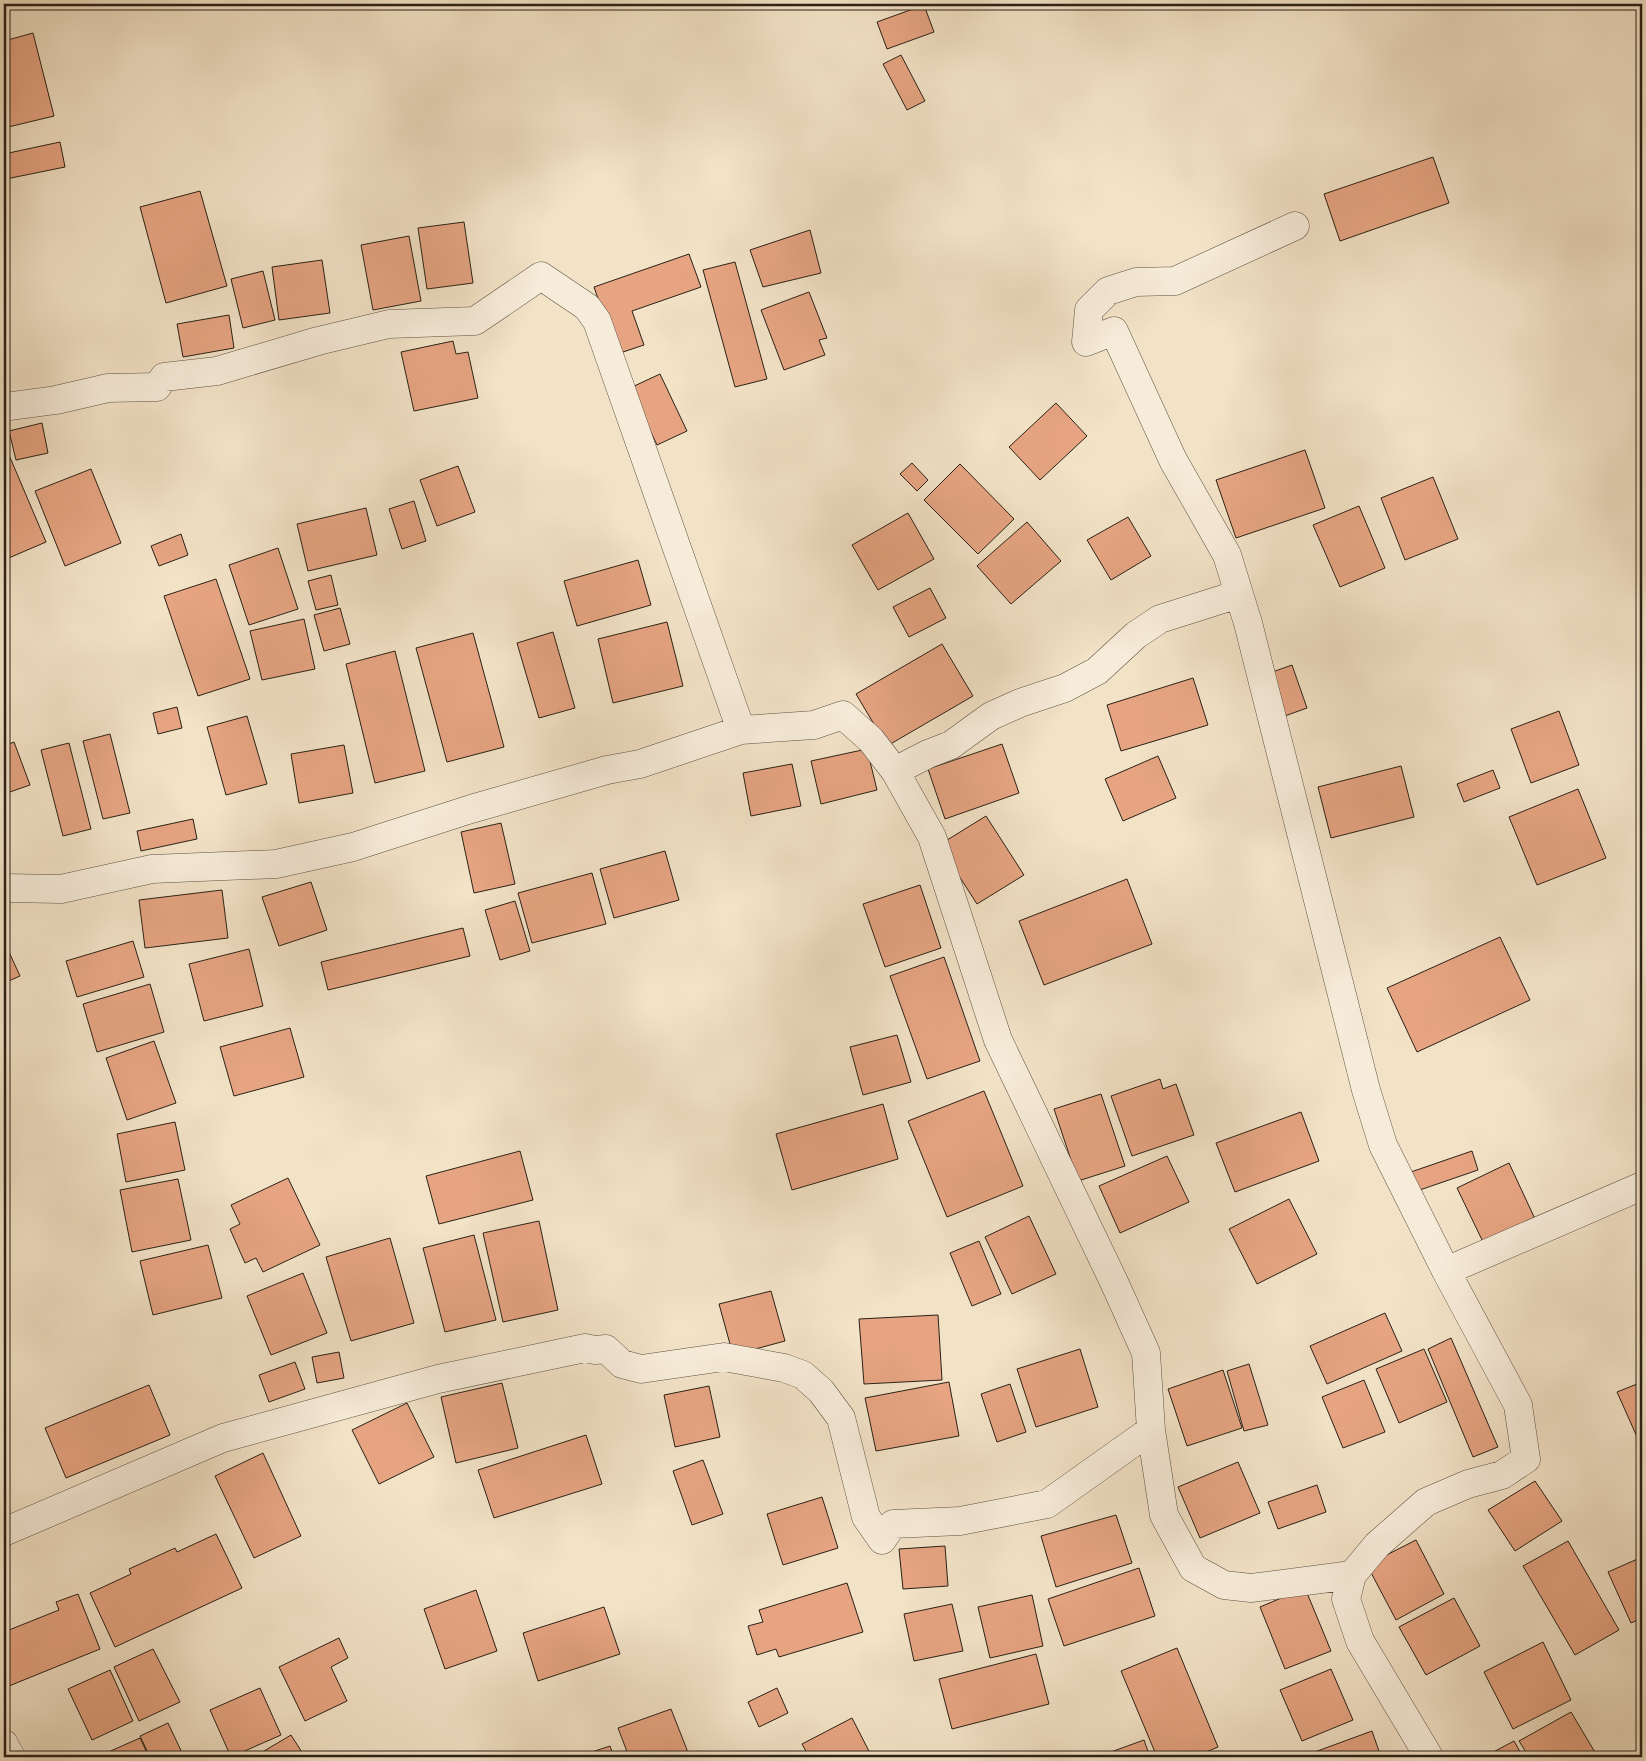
<svg xmlns="http://www.w3.org/2000/svg" width="1646" height="1761" viewBox="0 0 1646 1761" font-family="'IM FELL DW Pica',serif">
  <rect width="100%" height="100%" fill="#f2e2c6"/>
  <filter id="stains"><feTurbulence type="fractalNoise" baseFrequency=".004" numOctaves="4"/><feColorMatrix values="0 0 0 0 .2 0 0 0 0 .09 0 0 0 0 .02 0 0 0 .5 -.17"/></filter>
  <radialGradient id="worn" r=".72"><stop offset=".6" stop-color="#630" stop-opacity="0"/><stop offset="1" stop-color="#630" stop-opacity=".3"/></radialGradient>
  <path fill="#e6a482" stroke="#2a2116" d="M924,5L934,32L887,49L877,22Z
    M33,33L54,116L4,128V41Z
    M901,55L925,101L907,110L883,64Z
    M60,142L65,167L6,179L4,168V154Z
    M1433,157L1449,203L1340,241L1324,194Z
    M200,191L227,286L166,303L140,207Z
    M464,222L473,283L427,289L418,228Z
    M810,230L821,273L763,287L750,250Z
    M409,236L421,301L373,310L361,245Z
    M689,254L701,287L632,311L644,345L617,354L594,287Z
    M322,260L330,313L279,320L272,267Z
    M735,262L767,379L735,387L703,270Z
    M263,271L275,320L243,328L231,279Z
    M809,292L827,338L819,340L825,355L784,370L761,310Z
    M229,315L234,348L183,357L177,324Z
    M453,341L456,354L468,352L478,398L414,411L401,352Z
    M660,374L687,431L657,445L630,388Z
    M1056,403L1087,436L1040,480L1009,447Z
    M42,423L48,453L16,460L9,431Z
    M1305,450L1325,508L1236,538L1216,480Z
    M9,455L46,542L4,560V457Z
    M912,463L928,480L917,491L900,474Z
    M960,464L1014,519L978,554L924,500Z
    M458,466L475,512L437,526L420,480Z
    M91,469L121,543L65,566L35,491Z
    M1433,477L1458,539L1405,560L1381,498Z
    M414,501L426,541L402,549L389,509Z
    M1359,506L1385,568L1340,587L1313,525Z
    M366,508L377,555L308,571L297,524Z
    M908,513L934,559L878,590L852,545Z
    M1128,517L1151,556L1111,580L1087,540Z
    M1027,522L1061,561L1011,604L977,566Z
    M181,534L188,555L159,566L151,546Z
    M278,548L298,609L249,625L229,565Z
    M638,560L651,605L577,626L564,581Z
    M331,575L338,605L316,610L308,581Z
    M216,579L250,679L198,696L164,596Z
    M930,588L946,618L909,637L893,607Z
    M340,608L350,644L324,651L314,615Z
    M304,619L315,669L262,680L250,631Z
    M667,622L683,686L613,703L598,639Z
    M553,632L575,708L539,718L517,643Z
    M473,633L504,747L447,762L416,648Z
    M942,644L973,696L887,746L856,694Z
    M395,651L425,771L375,783L346,664Z
    M1292,665L1307,708L1282,717L1267,674Z
    M1193,678L1208,725L1121,751L1107,705Z
    M177,707L182,728L158,734L153,713Z
    M1559,711L1579,765L1531,783L1511,729Z
    M247,716L267,784L226,795L207,727Z
    M110,734L130,813L103,819L83,741Z
    M14,742L30,785L4,794V746Z
    M69,743L91,829L63,836L41,750Z
    M1002,744L1019,793L945,819L928,769Z
    M344,745L353,793L299,803L291,754Z
    M867,749L877,790L821,804L811,761Z
    M1158,756L1176,798L1123,821L1105,779Z
    M792,764L801,806L751,816L743,773Z
    M1401,766L1414,817L1331,838L1318,787Z
    M1493,770L1500,788L1464,802L1457,784Z
    M1578,789L1606,858L1537,885L1509,817Z
    M986,816L1024,875L977,904L939,845Z
    M193,819L197,839L141,851L137,831Z
    M501,823L515,884L474,893L461,832Z
    M665,851L679,900L614,918L600,869Z
    M592,873L606,924L532,943L518,893Z
    M1127,879L1152,944L1044,985L1019,921Z
    M311,882L327,930L279,946L262,897Z
    M920,885L941,948L885,967L863,904Z
    M222,890L228,938L145,948L139,900Z
    M515,901L530,951L500,960L485,910Z
    M463,928L470,956L328,990L321,962Z
    M1500,937L1530,1000L1417,1052L1387,988Z
    M4,941L20,976L4,983Z
    M133,941L144,977L77,997L66,961Z
    M249,949L263,1006L204,1021L189,964Z
    M944,957L980,1061L927,1079L890,976Z
    M150,984L164,1032L97,1052L83,1004Z
    M290,1028L304,1077L234,1096L220,1047Z
    M897,1035L911,1082L863,1095L850,1047Z
    M154,1041L176,1103L127,1120L106,1058Z
    M1160,1079L1163,1089L1176,1084L1194,1135L1132,1156L1111,1096Z
    M984,1091L1023,1186L947,1217L908,1121Z
    M1101,1094L1125,1166L1078,1181L1054,1109Z
    M883,1104L898,1159L792,1190L776,1134Z
    M1301,1112L1319,1161L1235,1192L1216,1143Z
    M175,1122L185,1170L126,1182L117,1134Z
    M520,1151L533,1200L439,1224L426,1176Z
    M1472,1151L1478,1170L1411,1193L1405,1174Z
    M1167,1156L1189,1202L1120,1233L1099,1186Z
    M1509,1163L1535,1219L1484,1244L1457,1188Z
    M288,1178L320,1245L263,1272L256,1258L245,1263L230,1229L240,1224L231,1205Z
    M178,1179L191,1240L132,1252L120,1190Z
    M1289,1199L1317,1254L1257,1284L1229,1229Z
    M1029,1216L1056,1274L1012,1294L985,1237Z
    M539,1221L558,1310L503,1322L483,1233Z
    M474,1235L496,1320L445,1332L423,1248Z
    M390,1238L414,1323L351,1341L326,1257Z
    M979,1241L1001,1294L972,1306L950,1253Z
    M208,1245L222,1298L153,1315L140,1261Z
    M303,1273L327,1333L271,1355L247,1296Z
    M771,1291L785,1341L733,1355L719,1304Z
    M1385,1313L1402,1351L1327,1384L1310,1346Z
    M938,1315L942,1380L864,1384L859,1319Z
    M1451,1338L1498,1447L1473,1457L1428,1349Z
    M1080,1349L1098,1407L1036,1427L1017,1369Z
    M1424,1349L1447,1402L1399,1423L1376,1369Z
    M339,1352L344,1378L317,1383L312,1357Z
    M295,1362L305,1389L269,1402L259,1375Z
    M1249,1364L1268,1425L1244,1431L1227,1371Z
    M1223,1370L1242,1428L1187,1446L1168,1389Z
    M1364,1380L1385,1432L1343,1448L1322,1397Z
    M949,1382L959,1436L876,1451L865,1398Z
    M1642,1382V1448L1617,1392Z
    M502,1383L518,1448L456,1463L441,1397Z
    M1010,1384L1026,1432L997,1442L981,1394Z
    M149,1385L170,1435L66,1478L45,1428Z
    M709,1386L720,1437L675,1447L664,1395Z
    M407,1403L434,1457L379,1484L352,1430Z
    M586,1435L602,1484L494,1518L478,1470Z
    M263,1453L301,1536L254,1558L215,1476Z
    M703,1460L723,1514L692,1525L673,1471Z
    M1238,1462L1260,1513L1200,1538L1178,1487Z
    M1535,1481L1562,1521L1515,1551L1488,1510Z
    M1317,1485L1326,1512L1278,1529L1268,1502Z
    M822,1497L838,1548L783,1565L767,1514Z
    M1116,1515L1132,1563L1056,1587L1041,1536Z
    M216,1534L242,1588L115,1647L90,1593L131,1574L129,1569L175,1548L177,1552Z
    M1416,1540L1444,1594L1396,1620L1367,1565Z
    M1568,1541L1619,1630L1575,1655L1523,1566Z
    M945,1546L948,1586L903,1589L899,1549Z
    M1642,1557V1618L1631,1623L1608,1572Z
    M1139,1568L1155,1616L1064,1646L1048,1599Z
    M847,1583L863,1632L779,1657L776,1649L757,1655L748,1626L763,1622L759,1610Z
    M1305,1588L1331,1651L1285,1669L1260,1607Z
    M476,1590L497,1651L445,1669L424,1609Z
    M78,1594L100,1649L4,1688V1632L59,1610L56,1602Z
    M1032,1595L1043,1646L990,1658L978,1607Z
    M1454,1598L1480,1646L1426,1675L1399,1627Z
    M952,1604L963,1651L914,1661L904,1614Z
    M604,1607L620,1654L538,1681L523,1633Z
    M1642,1633V1649L1636,1636Z
    M339,1638L348,1658L331,1667L347,1701L305,1721L279,1667Z
    M1543,1642L1571,1700L1513,1729L1484,1672Z
    M1177,1648L1218,1747L1194,1757H1157L1121,1671Z
    M153,1649L180,1702L139,1721L114,1667Z
    M1036,1654L1049,1704L952,1729L939,1679Z
    M1331,1669L1353,1720L1302,1741L1280,1690Z
    M110,1670L133,1721L92,1740L68,1689Z
    M260,1688L281,1735L231,1757L210,1710Z
    M777,1688L788,1713L759,1727L748,1702Z
    M671,1709L689,1755L699,1751L702,1757H629L618,1728Z
    M1571,1712L1596,1754L1590,1757H1529L1519,1741Z
    M852,1718L872,1757H809L802,1744Z
    M168,1723L184,1757H150L140,1736Z
    M1372,1731L1381,1757H1301Z
    M291,1735L305,1757H254Z
    M140,1738L149,1757H97Z
    M1144,1740L1150,1757H1097Z
    M1514,1741L1523,1757H1484Z
    M610,1746L614,1757H577Z"/>
  <g fill="none" stroke-linecap="round" stroke-linejoin="round">
    <defs>
      <path id="minor" d="M1295,226L1175,281L1136,282L1108,291L1089,310L1086,342L1114,331L1173,460L1227,555L1248,623L1366,1090L1383,1145L1446,1271L1518,1405L1526,1459L1502,1475L1468,1484L1426,1502L1377,1545L1352,1575L1346,1599L1360,1641L1429,1757
        M4,407L56,400L108,388L157,387L164,377L217,371L318,341L389,324L475,321L541,276L587,307L597,321L741,730
        M895,771L932,837L998,1040L1114,1282L1146,1353L1151,1430L1164,1515L1193,1568L1224,1585L1251,1588L1352,1575
        M4,888L61,889L152,869L276,864L353,847L471,809L607,770L640,764L741,730L814,725L843,715L871,740L895,771L928,754L951,745L991,716L1020,703L1065,688L1097,671L1136,635L1160,619L1239,594
        M1446,1271L1642,1186
        M4,1532L223,1438L438,1379L585,1348L595,1350L606,1349L622,1364L641,1369L724,1357L784,1368L803,1375L821,1391L841,1418L866,1517L882,1540L893,1524L960,1521L1047,1504L1151,1430
        M4,1744L11,1757"/>
    </defs>
    <use href="#minor" stroke="#5c5142" stroke-width="29"/>
    <use href="#minor" stroke="#f7ecda" stroke-width="28"/>
  </g>
  <rect width="1646" height="1761" fill="none" stroke="#f2e2c6" stroke-width="20"/>
  <rect x="5" y="5" width="1636" height="1751" fill="none" stroke="#2a2116" stroke-width="2.5"/>
  <rect x="10" y="10" width="1626" height="1741" fill="none" stroke="#2a2116"/>
  <rect width="100%" height="100%" filter="url(#stains)"/>
  <rect width="100%" height="100%" fill="url(#worn)"/>
</svg>
